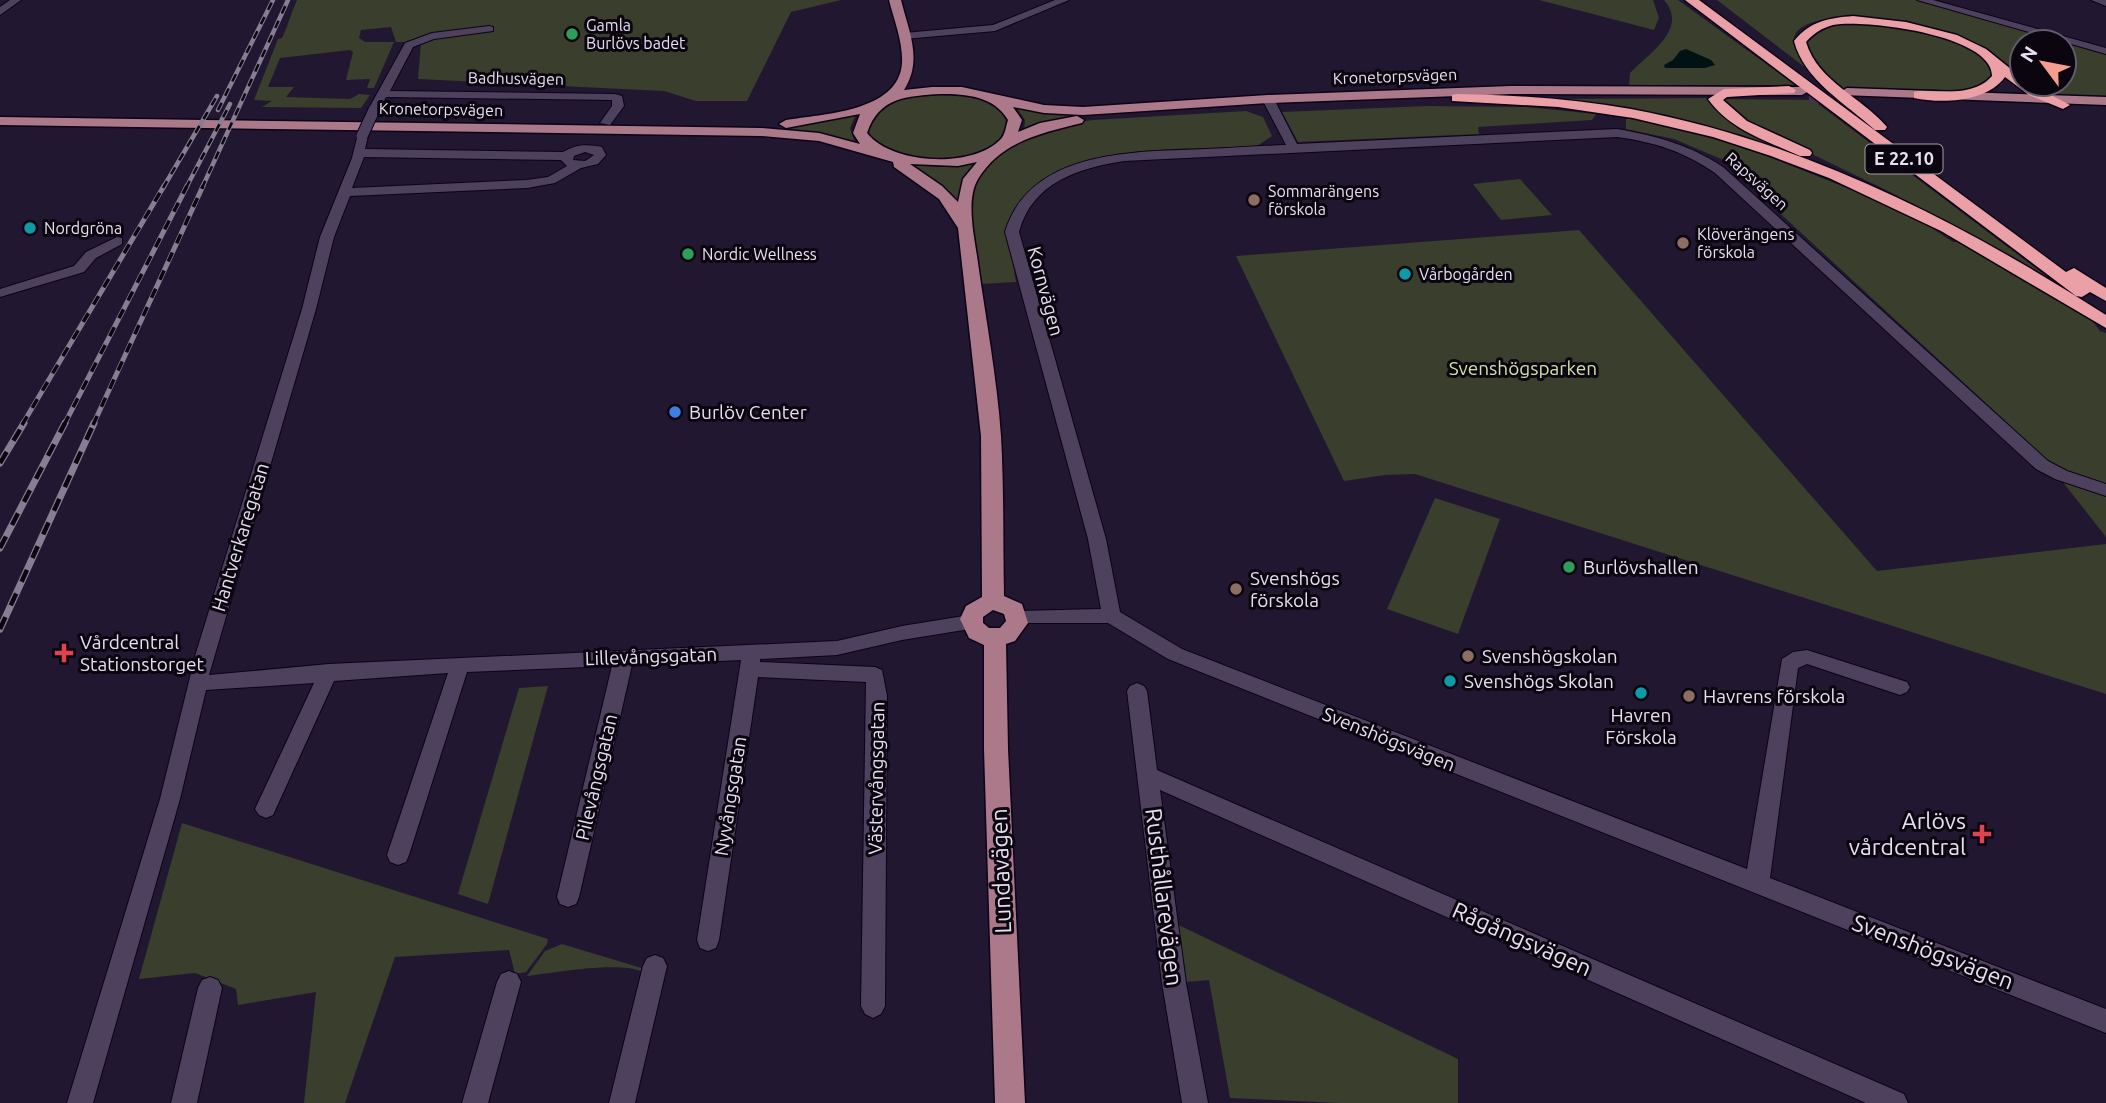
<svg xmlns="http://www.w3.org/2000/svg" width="2106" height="1103" viewBox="0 0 2106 1103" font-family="Ubuntu,sans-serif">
  <rect width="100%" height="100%" fill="#221730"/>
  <path fill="#393e2d" d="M297,0H841L791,12L747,101H696L664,91L418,79L421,42H396L391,27L361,30L359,38L365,42H394L374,88H367L370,79L346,80L353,52L350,50L280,58L268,87H294L286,97L350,99L359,94L370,95L361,108L262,107L272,101L254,100L278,39L282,38C288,26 291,13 297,0Z
    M1539,0H1653L1659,18L1654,30Z
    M1664,0H1678L1795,85H1629L1630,73C1649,53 1689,29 1664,0Z
    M1717,0H1918L2106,52V99L2047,97L2024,84H2064V42H2022V83C2012,74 2001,62 1989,55C1970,44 1936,30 1915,25C1895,19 1788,6 1794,44C1796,56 1808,66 1815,75Z
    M1840,22C1882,25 1978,26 1992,76L1990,81L1976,88L1952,91L1843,88L1822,71L1805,47C1808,26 1822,28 1840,22Z
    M942,93C965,95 991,96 1006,117L1005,133C983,162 913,168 883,149C873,142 866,135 870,123C878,97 920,95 942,93Z
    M1708,98L1715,109L1731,120L1862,185L1688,122L1551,99Z
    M1723,99L1813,100L2062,288L1892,193L1740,119L1721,101Z
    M1239,104L1251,105L1075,117L1024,131L1025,120L1016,107L1033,110Z
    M1427,106L1526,107L1596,114L1592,120L1478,127L1479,134L1298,142L1282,112Z
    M1246,111L1263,117L1272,136L1257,146L1141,151L1107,156L1093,160L1038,185L1018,205L1007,229L1016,282L981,284L969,207L975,178L992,160L1018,142L1065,124L1093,120Z
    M856,114L850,128L855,143L812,133L773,129Z
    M1632,117L1744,147L1885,203L1918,219L1953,242H1967L2090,318L2100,331L2106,333V537L2040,453L1721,159L1674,139L1626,129V119Z
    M984,159L963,212L905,165L944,167Z
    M1520,179L1552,215L1501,220L1473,184Z
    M1579,230L1877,571L2106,544V694L1415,474L1385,475L1344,481L1236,256Z
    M1435,498L1500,519L1458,634L1387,609Z
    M548,686L488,904L458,894L519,688Z
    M182,823L548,939L547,944L526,972L515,974L509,950L395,957L345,1103H304L316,992L238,1005L236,989L195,973L139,979Z
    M1166,919L1458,1059V1103H1339L1230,1098L1209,980L1174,983Z
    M562,944L648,970L646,974C627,959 552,973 527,976L545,951Z"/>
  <path fill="#001214" d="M1686,49L1711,60L1715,65L1705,68H1665L1664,65L1673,60L1680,51Z"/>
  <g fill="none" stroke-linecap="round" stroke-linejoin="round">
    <path stroke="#3f354d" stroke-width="13" stroke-dasharray="13 7" stroke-linecap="butt" d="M1809,97L1855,98"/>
    <defs>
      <path id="minor" d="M10,0H21L0,15V7Z
        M1055,0H1069L995,31L904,39L899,36L904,33L993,25Z
        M1917,0H1933L2106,48V54Z
        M2091,0H2106V6Z
        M489,26L493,27V31L434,39L413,47L390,91L615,94L622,96L624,106L610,125L600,123L612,106V100L386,97L378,112H370L368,110L405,43L432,33Z
        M1268,96L1274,99L1297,144L1617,129C1657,136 1690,145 1723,167L2048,461L2067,471L2106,484V496L2055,479L2036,469L1715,173C1683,151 1654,142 1617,137L1124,161C1078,168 1032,183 1019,232L1106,539L1120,612L1182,649L1747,869L1782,659L1793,652L1807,650L1907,682L1910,687L1907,692L1900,695L1807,664L1798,668L1770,878L2106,1009V1033L1168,659L1108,623H1011L1009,618L1011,613L1018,611L1101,609L1088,539L1005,232C1030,149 1135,152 1205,149C1232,148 1259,146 1286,145L1262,99Z
        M358,134L368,136L365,149L563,152C576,144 588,144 602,147L606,155L598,164L581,168L555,183L527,188L350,196L334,237L316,309L209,675L329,664L837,641L902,626L970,615L977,617L979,622L977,627L970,629L902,640L837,655L760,659V662L875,667L882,670L887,696L885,1006L881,1014L873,1018L865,1014L861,1006L866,682L758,677L719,940L716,948L708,951L700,948L697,940L741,660L632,665L579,897L576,904L568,907L560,904L557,897L612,666L467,672L409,855L406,862L398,865L390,862L387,855L448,673L334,681L273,815L266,818L259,815L255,809L314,683L206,690L180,799L93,1103H67L160,799L196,653L302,309L320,237L352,158ZM585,152L594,155L585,161L573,160L574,156ZM364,157L561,160L567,166L548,177L527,180L352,188Z
        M117,237L122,238V244L96,258L84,272L0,297V289L74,266L86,252Z
        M1137,683L1144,686L1147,691L1157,770L1904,1094L1908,1103H1866L1160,790L1186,983L1208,1103H1182L1162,983L1127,691L1130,686Z
        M655,955L663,958L667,966L635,1103H609L643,966L647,958Z
        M509,971L517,974L521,982L488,1103H462L497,982L501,974Z
        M210,977L218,980L222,988L197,1103H171L198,988L202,980Z"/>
      <path id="major" d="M889,0H901C909,32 923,60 904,90L932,87H962L1044,105L1083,107L1268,95L1511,86L1802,87L1809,91L1802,95L1511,94L1268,103L1083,115L1044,113L1013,107L1022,120L1018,132L1040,123L1077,116L1084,120L1082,123C1042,133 1001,141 978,179C965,201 975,239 978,263C986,320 997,378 1001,436C1004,489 1003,543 1004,596L1022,604L1028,623L1015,641L1006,644L1008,749L1025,1103H995L984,749V645L969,638L960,619L966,606L982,597L981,436L958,228L939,199L894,167L893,162L819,141L761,136L0,125V117L761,128L819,133L860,144L853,133L860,114L786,128L779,124L786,120C822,114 899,112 902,63C903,42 894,20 889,0ZM941,94C966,94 994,96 1008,120C1006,126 1005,136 1000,140C971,169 891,164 867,133C879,97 907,96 941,94ZM977,162L963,179L958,202L942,186L910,164L958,166ZM993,610L1004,614L1006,621L1000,628H989L983,623V617Z
        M1847,88L2106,97V105L1842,95L1840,92Z"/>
      <path id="highway" d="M1685,0H1699L2066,272L2074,268L2106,288V301L2090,292L2082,297L2076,296Z
        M1853,16L1906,22L1957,35L1986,49L2022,78V84H2030L2070,105L2063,109L2029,95L2005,77C1987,102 1943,104 1914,98V92L1919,91C1943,91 1975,96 1992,76C1993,35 1864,19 1833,25C1822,28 1814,33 1806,42C1818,82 1862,97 1887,127L1885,130H1875C1846,104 1804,80 1794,41C1810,21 1829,18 1853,16Z
        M1789,86L1796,90L1794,93L1727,97L1723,100L1747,121L1810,150L1812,153L1810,156H1800C1767,141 1730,130 1708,99L1724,89Z
        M1457,94C1516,95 1574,99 1631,109C1803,141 1961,222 2106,315V328L1941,231L1829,178L1771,156L1713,137L1633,118L1558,107L1452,101V95Z"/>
    </defs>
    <use href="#minor" stroke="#0c0317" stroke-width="2"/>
    <use href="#major" stroke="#0c0317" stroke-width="3"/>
    <use href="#highway" stroke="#0c0317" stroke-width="3"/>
    <use href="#minor" fill="#4e415e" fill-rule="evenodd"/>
    <use href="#major" fill="#ac798a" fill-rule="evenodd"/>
    <use href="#highway" fill="#eb9fa7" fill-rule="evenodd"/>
    <defs>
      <path id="rail-far2" d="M218,110L273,0
        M163,188L217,96
        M186,188L230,104
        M202,188L288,0"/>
      <path id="rail-far1" d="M22,425L164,186
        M64,425L187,186
        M93,425L203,186"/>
      <path id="rail" d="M0,463L24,423
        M0,548L65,423
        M0,629L94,423"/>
    </defs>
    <use href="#rail-far2" stroke="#877e93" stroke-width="4.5"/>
    <use href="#rail-far1" stroke="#877e93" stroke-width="5"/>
    <use href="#rail" stroke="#877e93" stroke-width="7"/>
    <use href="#rail-far2" stroke="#0a050f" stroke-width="2.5" stroke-dasharray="8" stroke-linecap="butt"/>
    <use href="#rail-far1" stroke="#0a050f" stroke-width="3.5" stroke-dasharray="10" stroke-linecap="butt"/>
    <use href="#rail" stroke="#0a050f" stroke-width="4.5" stroke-dasharray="13" stroke-linecap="butt"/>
    <defs>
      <path id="minor-bridge" d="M362,136L374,110"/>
    </defs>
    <use href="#minor-bridge" stroke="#0c0317" stroke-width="13" stroke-linecap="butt"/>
    <use href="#minor-bridge" stroke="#4e415e" stroke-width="11"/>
  </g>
  <g fill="#2e9e5b" stroke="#0a050f" stroke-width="2.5">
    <circle cx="572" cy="34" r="7"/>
    <circle cx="688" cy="254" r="7"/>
    <circle cx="1569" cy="567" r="7"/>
  </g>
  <g fill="#8d6e63" stroke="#0a050f" stroke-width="2.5">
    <circle cx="1254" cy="200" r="7"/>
    <circle cx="1683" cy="243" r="7"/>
    <circle cx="1236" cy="589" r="7"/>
    <circle cx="1468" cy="656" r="7"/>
    <circle cx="1689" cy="696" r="7"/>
  </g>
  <g fill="#0f9aa8" stroke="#0a050f" stroke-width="2.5">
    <circle cx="30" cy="228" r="7"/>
    <circle cx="1405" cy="274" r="7"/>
    <circle cx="1450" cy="681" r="7"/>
    <circle cx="1641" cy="693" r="7"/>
  </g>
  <circle fill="#3f7fe0" stroke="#0a050f" stroke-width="2.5" cx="675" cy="412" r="7"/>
  <g fill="#e0444e" stroke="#0a050f" stroke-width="2.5">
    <path d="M60.5 642.5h7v7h7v7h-7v7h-7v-7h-7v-7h7z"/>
    <path d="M1978.5 823.5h7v7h7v7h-7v7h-7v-7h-7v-7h7z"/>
  </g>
  <g text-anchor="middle" stroke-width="6" stroke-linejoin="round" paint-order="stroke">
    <g font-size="16" fill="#e6dff0" stroke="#0a050f" text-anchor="start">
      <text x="586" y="31">Gamla<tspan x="586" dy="18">Burlövs badet</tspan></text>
      <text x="1268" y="197">Sommarängens<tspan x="1268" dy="18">förskola</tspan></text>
      <text x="44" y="234">Nordgröna</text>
      <text x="1697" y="240">Klöverängens<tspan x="1697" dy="18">förskola</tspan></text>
      <text x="702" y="260">Nordic Wellness</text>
      <text x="1419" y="280">Vårbogården</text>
    </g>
    <g font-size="16" fill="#e6dff0" stroke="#0a050f">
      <text transform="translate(1395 76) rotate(-2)" y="6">Kronetorpsvägen</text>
      <text transform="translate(516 78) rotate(1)" y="6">Badhusvägen</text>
      <text transform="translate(441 109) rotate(1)" y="6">Kronetorpsvägen</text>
      <text transform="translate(1757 181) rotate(42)" y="6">Rapsvägen</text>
    </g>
    <rect fill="#0a050f" stroke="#a49eac" stroke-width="2" x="1865.5" y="144.5" width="77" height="29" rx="5"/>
    <g font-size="18" font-weight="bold" fill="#e6dff0">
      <text x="1904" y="165">E 22.10</text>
    </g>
    <g font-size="19" fill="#e6dff0" stroke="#0a050f">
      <text transform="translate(1046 291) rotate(75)" y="7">Kornvägen</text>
      <text transform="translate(240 537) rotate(-73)" y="7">Hantverkaregatan</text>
      <text transform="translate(651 656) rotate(-2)" y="7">Lillevångsgatan</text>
      <text transform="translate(1389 739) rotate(22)" y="7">Svenshögsvägen</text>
      <text transform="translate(596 777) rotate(-77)" y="7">Pilevångsgatan</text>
      <text transform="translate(876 778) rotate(-89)" y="7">Västervångsgatan</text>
      <text transform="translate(730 796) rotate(-81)" y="7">Nyvångsgatan</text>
    </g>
    <g font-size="19" fill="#cfe1a9" stroke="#0a050f">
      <text x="1523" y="375">Svenshögsparken</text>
    </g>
    <g font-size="19" fill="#e6dff0" stroke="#0a050f" text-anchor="start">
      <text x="689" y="419">Burlöv Center</text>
      <text x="1583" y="574">Burlövshallen</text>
      <text x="1250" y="585">Svenshögs<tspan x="1250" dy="22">förskola</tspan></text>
      <text x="80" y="649">Vårdcentral<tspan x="80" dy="22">Stationstorget</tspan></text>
      <text x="1482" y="663">Svenshögskolan</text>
      <text x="1464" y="688">Svenshögs Skolan</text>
      <text x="1703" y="703">Havrens förskola</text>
      <text x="1641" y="722" text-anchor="middle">Havren<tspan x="1641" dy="22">Förskola</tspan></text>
    </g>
    <g font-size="23" fill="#e6dff0" stroke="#0a050f" text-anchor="end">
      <text x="1966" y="829">Arlövs<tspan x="1966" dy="26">vårdcentral</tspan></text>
    </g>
    <g font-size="23" fill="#e6dff0" stroke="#0a050f">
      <text transform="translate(1001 871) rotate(-92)" y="8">Lundavägen</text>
      <text transform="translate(1164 897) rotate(83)" y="8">Rusthållarevägen</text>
      <text transform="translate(1522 939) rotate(24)" y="8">Rågångsvägen</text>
      <text transform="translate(1933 952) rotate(21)" y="8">Svenshögsvägen</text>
    </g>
  </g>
  <g transform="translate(2043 63) rotate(302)"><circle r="33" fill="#0a050f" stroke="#625c69" stroke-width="2"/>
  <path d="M0-5L12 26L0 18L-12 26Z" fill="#f59d8f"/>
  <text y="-10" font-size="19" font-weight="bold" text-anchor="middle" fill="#e6dff0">N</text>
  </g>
</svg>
